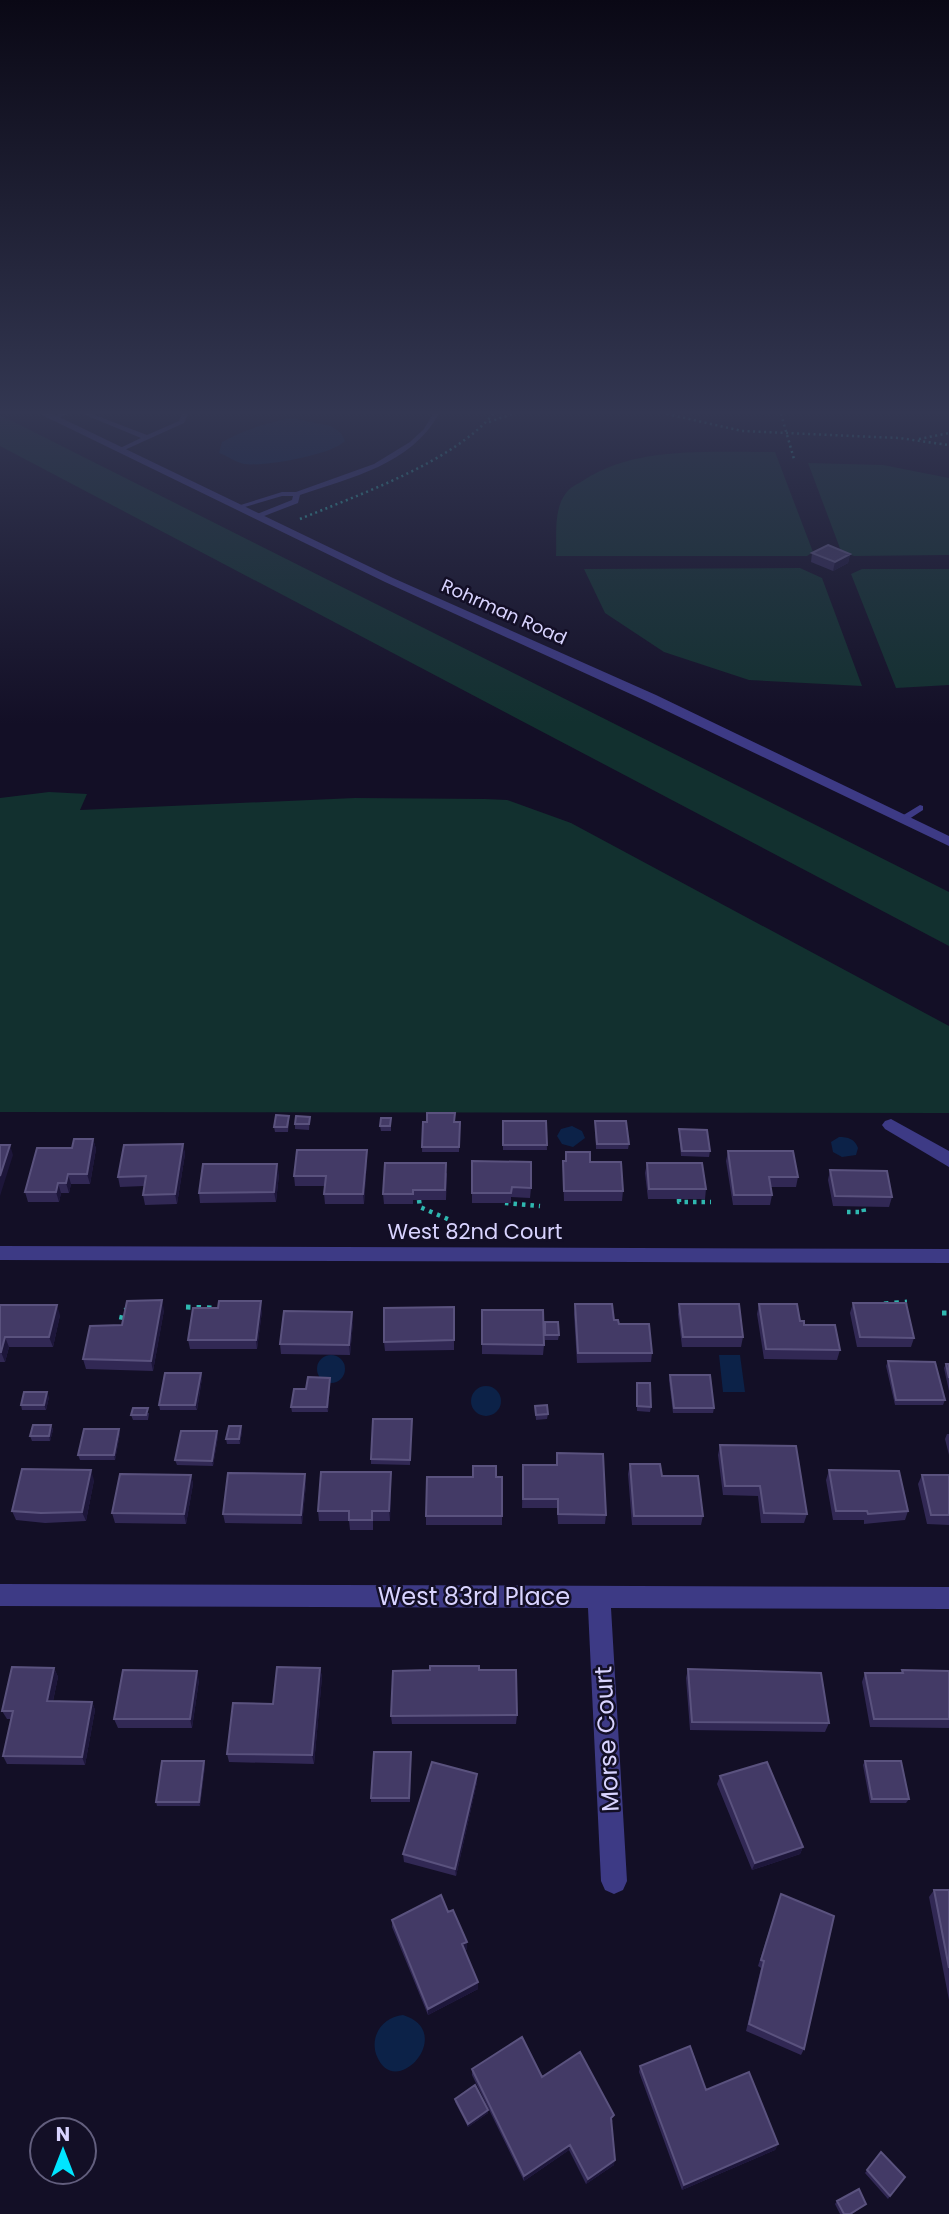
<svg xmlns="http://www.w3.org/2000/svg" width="949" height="2214" viewBox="0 0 949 2214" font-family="Poppins,sans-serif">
  <rect width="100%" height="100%" fill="#130f26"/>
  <path fill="#12302f" d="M0,415L949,892V946L0,446Z
    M775,452L813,552L807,556H556C557,535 553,510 566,493C570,487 578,484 584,480C638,445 713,453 775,452Z
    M808,463L883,465L949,478V555L854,556L841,551Z
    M800,568L822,578L862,686L749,680L664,652L605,613L584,569Z
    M862,569H949V685L896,688L851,574Z
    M49,792L87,794L80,810L355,798L485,799L507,800L571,823L949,1026V1113L0,1112V798Z"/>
  <path fill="#0c2248" d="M291,418L331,426L341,433L345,441C332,455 263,467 244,464C235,462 228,456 219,453L222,442C244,430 266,423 291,418Z
    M572,1126L582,1131L585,1138L573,1147L562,1144L557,1136L561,1129Z
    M839,1137C848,1137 855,1139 858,1148L856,1155L842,1157L833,1152L831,1142Z
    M317 1369a14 14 0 1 1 28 0a14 14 0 1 1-28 0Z
    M719,1355H740L745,1392H723Z
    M471 1401a15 15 0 1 1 30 0a15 15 0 1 1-30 0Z
    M403,2015C458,2032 394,2104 376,2054C370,2034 384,2017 403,2015Z"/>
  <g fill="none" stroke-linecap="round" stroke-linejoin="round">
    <path stroke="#2fb8b0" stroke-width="2.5" stroke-dasharray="2 3.5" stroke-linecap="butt" d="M667,414L742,431L899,438L949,445
      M781,414L794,459
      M489,422L512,414
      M919,439L949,433
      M300,519C358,495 453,462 493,414"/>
    <path stroke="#2fb8b0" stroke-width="4.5" stroke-dasharray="3.5 5" stroke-linecap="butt" d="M679,1199V1202H711
      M419,1200L420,1207L450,1220
      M505,1203L540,1206
      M847,1212H864L863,1206"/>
    <path stroke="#2fb8b0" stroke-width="5" stroke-dasharray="4.5 6" stroke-linecap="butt" d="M884,1304L907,1302
      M186,1307L213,1308
      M942,1313H949
      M119,1330L123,1312L130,1307"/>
    <path fill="#3d3a85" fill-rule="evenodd" d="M58,414H68L53,420L50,418Z
      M83,414H92L147,435L179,421L182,414H188L184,423L120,452L117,450L118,449L141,438Z
      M433,414H439C410,465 352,477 300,495L298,503L259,518L252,516L292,500L293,496H282L238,509L234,507L282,492H296L374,464L410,442L424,429Z
      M920,805L923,806V810L906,821H898L897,819Z"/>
    <path fill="#3d3a85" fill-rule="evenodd" d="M891,1119L949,1151V1167L885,1129L882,1125L885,1121Z
      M0,1246L949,1249V1263L0,1260Z
      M0,1584L949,1587V1609L611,1608L627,1881L623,1890L614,1894L605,1890L601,1881L588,1608L0,1606Z"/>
    <path fill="#3d3a85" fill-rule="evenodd" d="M40,414H53L393,578L656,695L949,836V846L646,701L385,582Z"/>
  </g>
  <path fill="#312854" d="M812,553L850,554L848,563L833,571L811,562Z
    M289,1116V1121L288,1132H275L274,1127Z
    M310,1117L309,1130L295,1129V1124Z
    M391,1118V1131H381L380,1126Z
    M503,1121H546L547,1150H503Z
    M595,1121L629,1144L628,1149H596Z
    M423,1122H460L459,1152H422Z
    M679,1129L710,1151L709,1157L681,1156L679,1134Z
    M93,1139L96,1149L90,1184H71L69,1193H61L59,1202H28L25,1192L72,1148Z
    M183,1144L185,1154L177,1204L145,1205L143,1195L144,1186L120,1187L118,1177Z
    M367,1150V1160L364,1204H325L324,1194L325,1186H295L294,1176Z
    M728,1151L798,1177L796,1187H771L772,1195L770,1205H733L726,1161Z
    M566,1152L590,1162L623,1191L622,1201H564L563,1171V1161H565Z
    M472,1161L531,1188L530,1198L511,1197V1203H472Z
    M647,1163L706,1189L705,1199H648L645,1173Z
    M830,1170L892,1197L889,1207L833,1206L828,1180Z
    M447,1173L446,1200H413V1204H384L383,1194Z
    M279,1174L276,1202L200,1203L199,1193Z
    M853,1303L914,1338L911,1347H857L850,1313Z
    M575,1304L614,1320L619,1324L652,1353L651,1362L577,1363L574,1314Z
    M679,1304L743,1337L741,1347H682L678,1314Z
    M759,1304L800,1321L840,1350L837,1360L764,1359L757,1314Z
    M0,1305L60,1315L53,1347H9L5,1362H0Z
    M454,1307V1350L385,1351L384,1342Z
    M164,1310L153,1371L86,1369L83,1359L122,1325Z
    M482,1310L544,1345L543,1355L482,1354Z
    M262,1311L257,1349H190L188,1340Z
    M352,1312L353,1322L350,1355L281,1354L280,1344Z
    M545,1322L559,1335L558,1340H545Z
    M888,1361L945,1400L943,1405H895L886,1366Z
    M946,1364H949V1391L944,1368Z
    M201,1373L202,1378L197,1410H160L159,1405Z
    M670,1375L714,1408L713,1413H673L669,1380Z
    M330,1378V1383L328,1412H292L291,1407L306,1389Z
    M637,1383L651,1407L650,1412L637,1411Z
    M49,1397L46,1410H22L21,1405Z
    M535,1406L548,1414L547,1419L536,1420Z
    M149,1413L148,1420H133L131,1415Z
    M412,1419L410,1465L371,1464V1459Z
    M51,1425L53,1430L50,1441H32L30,1436Z
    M242,1431L240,1444H227L226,1439Z
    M120,1433L115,1460H80L78,1455Z
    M947,1434H949V1455L945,1439Z
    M218,1436L213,1466L177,1465L175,1460Z
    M720,1445L807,1514L804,1523H761L758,1496L723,1495L718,1455Z
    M557,1453L606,1515L605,1524H558L557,1508H522L523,1465H557Z
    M630,1464L662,1476L703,1516L701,1525H632L628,1474Z
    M829,1470L908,1511L905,1520L864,1524V1520H833L826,1480Z
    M305,1474L306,1484L302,1524L225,1523L223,1514Z
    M191,1475L193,1484L186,1524L115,1523L112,1513Z
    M922,1475H949V1525L927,1524L918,1484Z
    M496,1477H502V1525H426V1516Z
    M94,1480L86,1521L45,1523L16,1520L12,1511Z
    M391,1481L390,1521H373V1530H350L349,1521H319L318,1511Z
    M54,1668L58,1677L53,1701L92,1702L95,1710L85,1765L7,1764L3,1756L11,1719H7L2,1711Z
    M320,1668L322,1677L314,1764L229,1762L227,1754L273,1704Z
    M688,1669L829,1723L825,1732L690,1730L686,1678Z
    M902,1670L949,1671V1728L870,1727L862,1682L865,1673H901Z
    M199,1680L192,1728H118L114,1719Z
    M517,1715L516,1724H392L391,1716Z
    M411,1757L410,1802H371V1798Z
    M204,1761L205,1766L200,1806H157L156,1802Z
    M865,1761L909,1799L906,1803H870L863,1765Z
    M720,1776L803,1847L800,1854L752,1870L717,1784Z
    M477,1782L456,1876L404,1862L403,1854Z
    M934,1890H949V2000L929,1897Z
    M781,1894L804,2049L801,2055L746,2031L761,1968L758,1966Z
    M448,1912L467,1949L465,1950L478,1989L428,2015L392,1927V1920Z
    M640,2066L706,2090L778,2144L775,2150L682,2190L639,2072Z
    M472,2069L542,2077L613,2121L611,2122L614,2165L586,2184L569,2150L524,2181L472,2075Z
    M455,2099L488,2113L468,2127L455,2102Z
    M881,2152L890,2196L888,2199L865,2173Z
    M837,2201L866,2204L852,2214H840L835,2204Z"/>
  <path fill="#1d163a" d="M850,554L848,563L833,571L835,562Z
    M93,1139L96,1149L90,1184L87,1174Z
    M183,1144L185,1154L177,1204L175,1194Z
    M10,1145L13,1155L0,1196V1176Z
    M367,1150V1160L364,1204L363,1194Z
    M277,1164L279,1174L276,1202L274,1192Z
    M68,1174L71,1184L69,1193L66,1183Z
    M58,1183L61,1193L59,1202L56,1192Z
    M162,1300L164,1310L153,1371L151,1361Z
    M261,1301L262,1311L257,1349L256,1340Z
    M57,1305L60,1315L53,1347L49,1337Z
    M352,1312L353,1322L350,1355L349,1345Z
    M5,1337L9,1347L5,1362L1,1352Z
    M201,1373L202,1378L197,1410L195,1405Z
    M330,1378V1383L328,1412L327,1407Z
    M47,1392L49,1397L46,1410L44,1405Z
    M51,1425L53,1430L50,1441L49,1436Z
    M241,1426L242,1431L240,1444L239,1439Z
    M119,1429L120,1433L115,1460L114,1455Z
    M217,1431L218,1436L213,1466L212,1461Z
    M91,1470L94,1480L86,1521L82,1512Z
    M391,1472V1481L390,1521L389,1511Z
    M305,1474L306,1484L302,1524L301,1515Z
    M191,1475L193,1484L186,1524L184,1514Z
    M54,1668L58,1677L51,1710L47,1701Z
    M320,1668L322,1677L314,1764L312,1755Z
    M197,1671L199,1680L192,1728L190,1719Z
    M92,1702L95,1710L85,1765L82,1757Z
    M204,1761L205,1766L200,1806L199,1802Z
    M477,1774V1782L456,1876L455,1869Z
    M803,1847L800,1854L752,1870L755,1863Z
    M467,1942V1949L462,1951V1944Z
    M478,1982V1989L428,2015V2009Z
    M488,2110V2113L468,2127V2124Z
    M778,2144L775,2150L682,2190L684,2185Z
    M570,2145L569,2150L524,2181V2176Z
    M615,2160L614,2165L586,2184L588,2179Z"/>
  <path fill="#433a66" stroke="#5a527e" stroke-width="2" d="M828,545L850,554L835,562L812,553Z
    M427,1113H455L454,1122H460L459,1147H422L423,1122H427Z
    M276,1115L289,1116L287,1127H274Z
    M296,1116L310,1117L309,1124H295Z
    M381,1118H391L390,1126H380Z
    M503,1121H546L547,1145H503Z
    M595,1121H626L629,1144H597Z
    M679,1129L707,1130L710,1151H682Z
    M74,1139H93L87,1174H68L66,1183H58L56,1192H25L37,1148H72Z
    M183,1144L175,1194L143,1195L146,1176L118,1177L124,1145Z
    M0,1145H10L0,1176Z
    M297,1150H367L363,1194H324L326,1176H294Z
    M728,1151H793L798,1177H769L772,1195H734Z
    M566,1152H590V1162H621L623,1191H564L563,1161H566Z
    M472,1161L531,1162V1188L512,1187L511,1193H472Z
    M385,1163H446L445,1190H413V1194H383Z
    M647,1163H702L706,1189H649Z
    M203,1164H277L274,1192L199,1193Z
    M830,1170L887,1171L892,1197L835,1196Z
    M162,1300L151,1361L83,1359L90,1326L122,1325L127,1301Z
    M219,1301H261L256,1340H188L193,1308H218Z
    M853,1303H906L914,1338L860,1337Z
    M575,1304H612L614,1320H618L619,1324H649L652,1353H578Z
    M679,1304H739L743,1337H683Z
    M759,1304H797L800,1321H804V1325H835L840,1350L766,1349Z
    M0,1305H57L49,1337H5L1,1352H0Z
    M454,1307V1340L384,1342V1308Z
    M482,1310H543L544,1345L482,1344Z
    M284,1311L352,1312L349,1345L280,1344Z
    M545,1322H558L559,1335H545Z
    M888,1361L935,1362L945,1400H896Z
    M946,1364H949V1378Z
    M165,1373H201L195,1405H159Z
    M670,1375H710L714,1408H674Z
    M308,1377L330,1378L327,1407H291L294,1389H306Z
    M637,1383H650L651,1407L637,1406Z
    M24,1392H47L44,1405H21Z
    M547,1405L548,1414L536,1415L535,1406Z
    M133,1408H148L146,1415H131Z
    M373,1419H412L410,1460L371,1459Z
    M33,1425H51L49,1436H30Z
    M229,1426H241L239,1439H226Z
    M84,1429H119L114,1455H78Z
    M181,1431H217L212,1461L175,1460Z
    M720,1445L796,1446L807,1514L764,1513L760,1486H725Z
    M557,1453L603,1454L606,1515L558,1514V1499H523V1465H557Z
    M630,1464H660L662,1476H698L703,1516H634Z
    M473,1466H496V1477H502V1516H426L427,1477H473Z
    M22,1469L91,1470L82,1512L41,1513L12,1511Z
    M829,1470L899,1471L908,1511L868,1514L867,1511H836Z
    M321,1472H391L389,1511H372V1520H349V1511H318Z
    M228,1473L305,1474L301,1515L223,1514Z
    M120,1474L191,1475L184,1514L112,1513Z
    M922,1475H949V1515H931Z
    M430,1666H479V1670H516L517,1715L391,1716L393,1671L430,1670Z
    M12,1667L54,1668L47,1701L92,1702L82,1757L3,1756L13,1711H2Z
    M277,1667L320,1668L312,1755L227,1754L233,1703L273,1704Z
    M688,1669L821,1673L829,1723L692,1722Z
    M123,1670L197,1671L190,1719H114Z
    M902,1670L949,1671V1719H874L865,1673H903Z
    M374,1752H411L409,1798H371Z
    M162,1761H204L199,1802H156Z
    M865,1761H901L909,1799H872Z
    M432,1762L477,1774L455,1869L403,1854Z
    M767,1762L803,1847L755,1863L720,1776Z
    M934,1890H949V1968Z
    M781,1894L834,1916L804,2049L749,2024L764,1961L761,1960Z
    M441,1895L448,1912L453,1910L467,1942L462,1944L478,1982L428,2009L392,1920Z
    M522,2037L542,2077L580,2052L614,2115L611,2118L615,2160L588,2179L570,2145L524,2176L472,2069Z
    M690,2046L706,2090L749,2072L778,2144L684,2185L640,2066Z
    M475,2085L488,2110L468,2124L455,2099Z
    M881,2152L905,2177L890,2196L867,2170Z
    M859,2189L866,2204L850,2214H844L837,2201Z"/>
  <linearGradient id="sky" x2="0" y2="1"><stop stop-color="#0a0815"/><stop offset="0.57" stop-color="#333752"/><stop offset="1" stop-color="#333752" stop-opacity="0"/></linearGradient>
  <rect width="949" height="724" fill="url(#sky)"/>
  <g text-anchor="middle" stroke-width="5" stroke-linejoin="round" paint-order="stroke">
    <g font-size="18" fill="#d9d4ff" stroke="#130f26">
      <text transform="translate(504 612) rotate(24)" y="6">Rohrman Road</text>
    </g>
    <g font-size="21" fill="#d9d4ff" stroke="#130f26">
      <text x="475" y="1239">West 82nd Court</text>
    </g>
    <g font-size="24" fill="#d9d4ff" stroke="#130f26">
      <text x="474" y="1605">West 83rd Place</text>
      <text transform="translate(607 1739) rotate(-93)" y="8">Morse Court</text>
    </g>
  </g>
  <g transform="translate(63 2151)"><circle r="33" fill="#130f26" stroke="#625e7d" stroke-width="2"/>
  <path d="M0-5L12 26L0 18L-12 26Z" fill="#00e5ff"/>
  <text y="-10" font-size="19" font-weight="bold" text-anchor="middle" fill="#d9d4ff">N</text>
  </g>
</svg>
